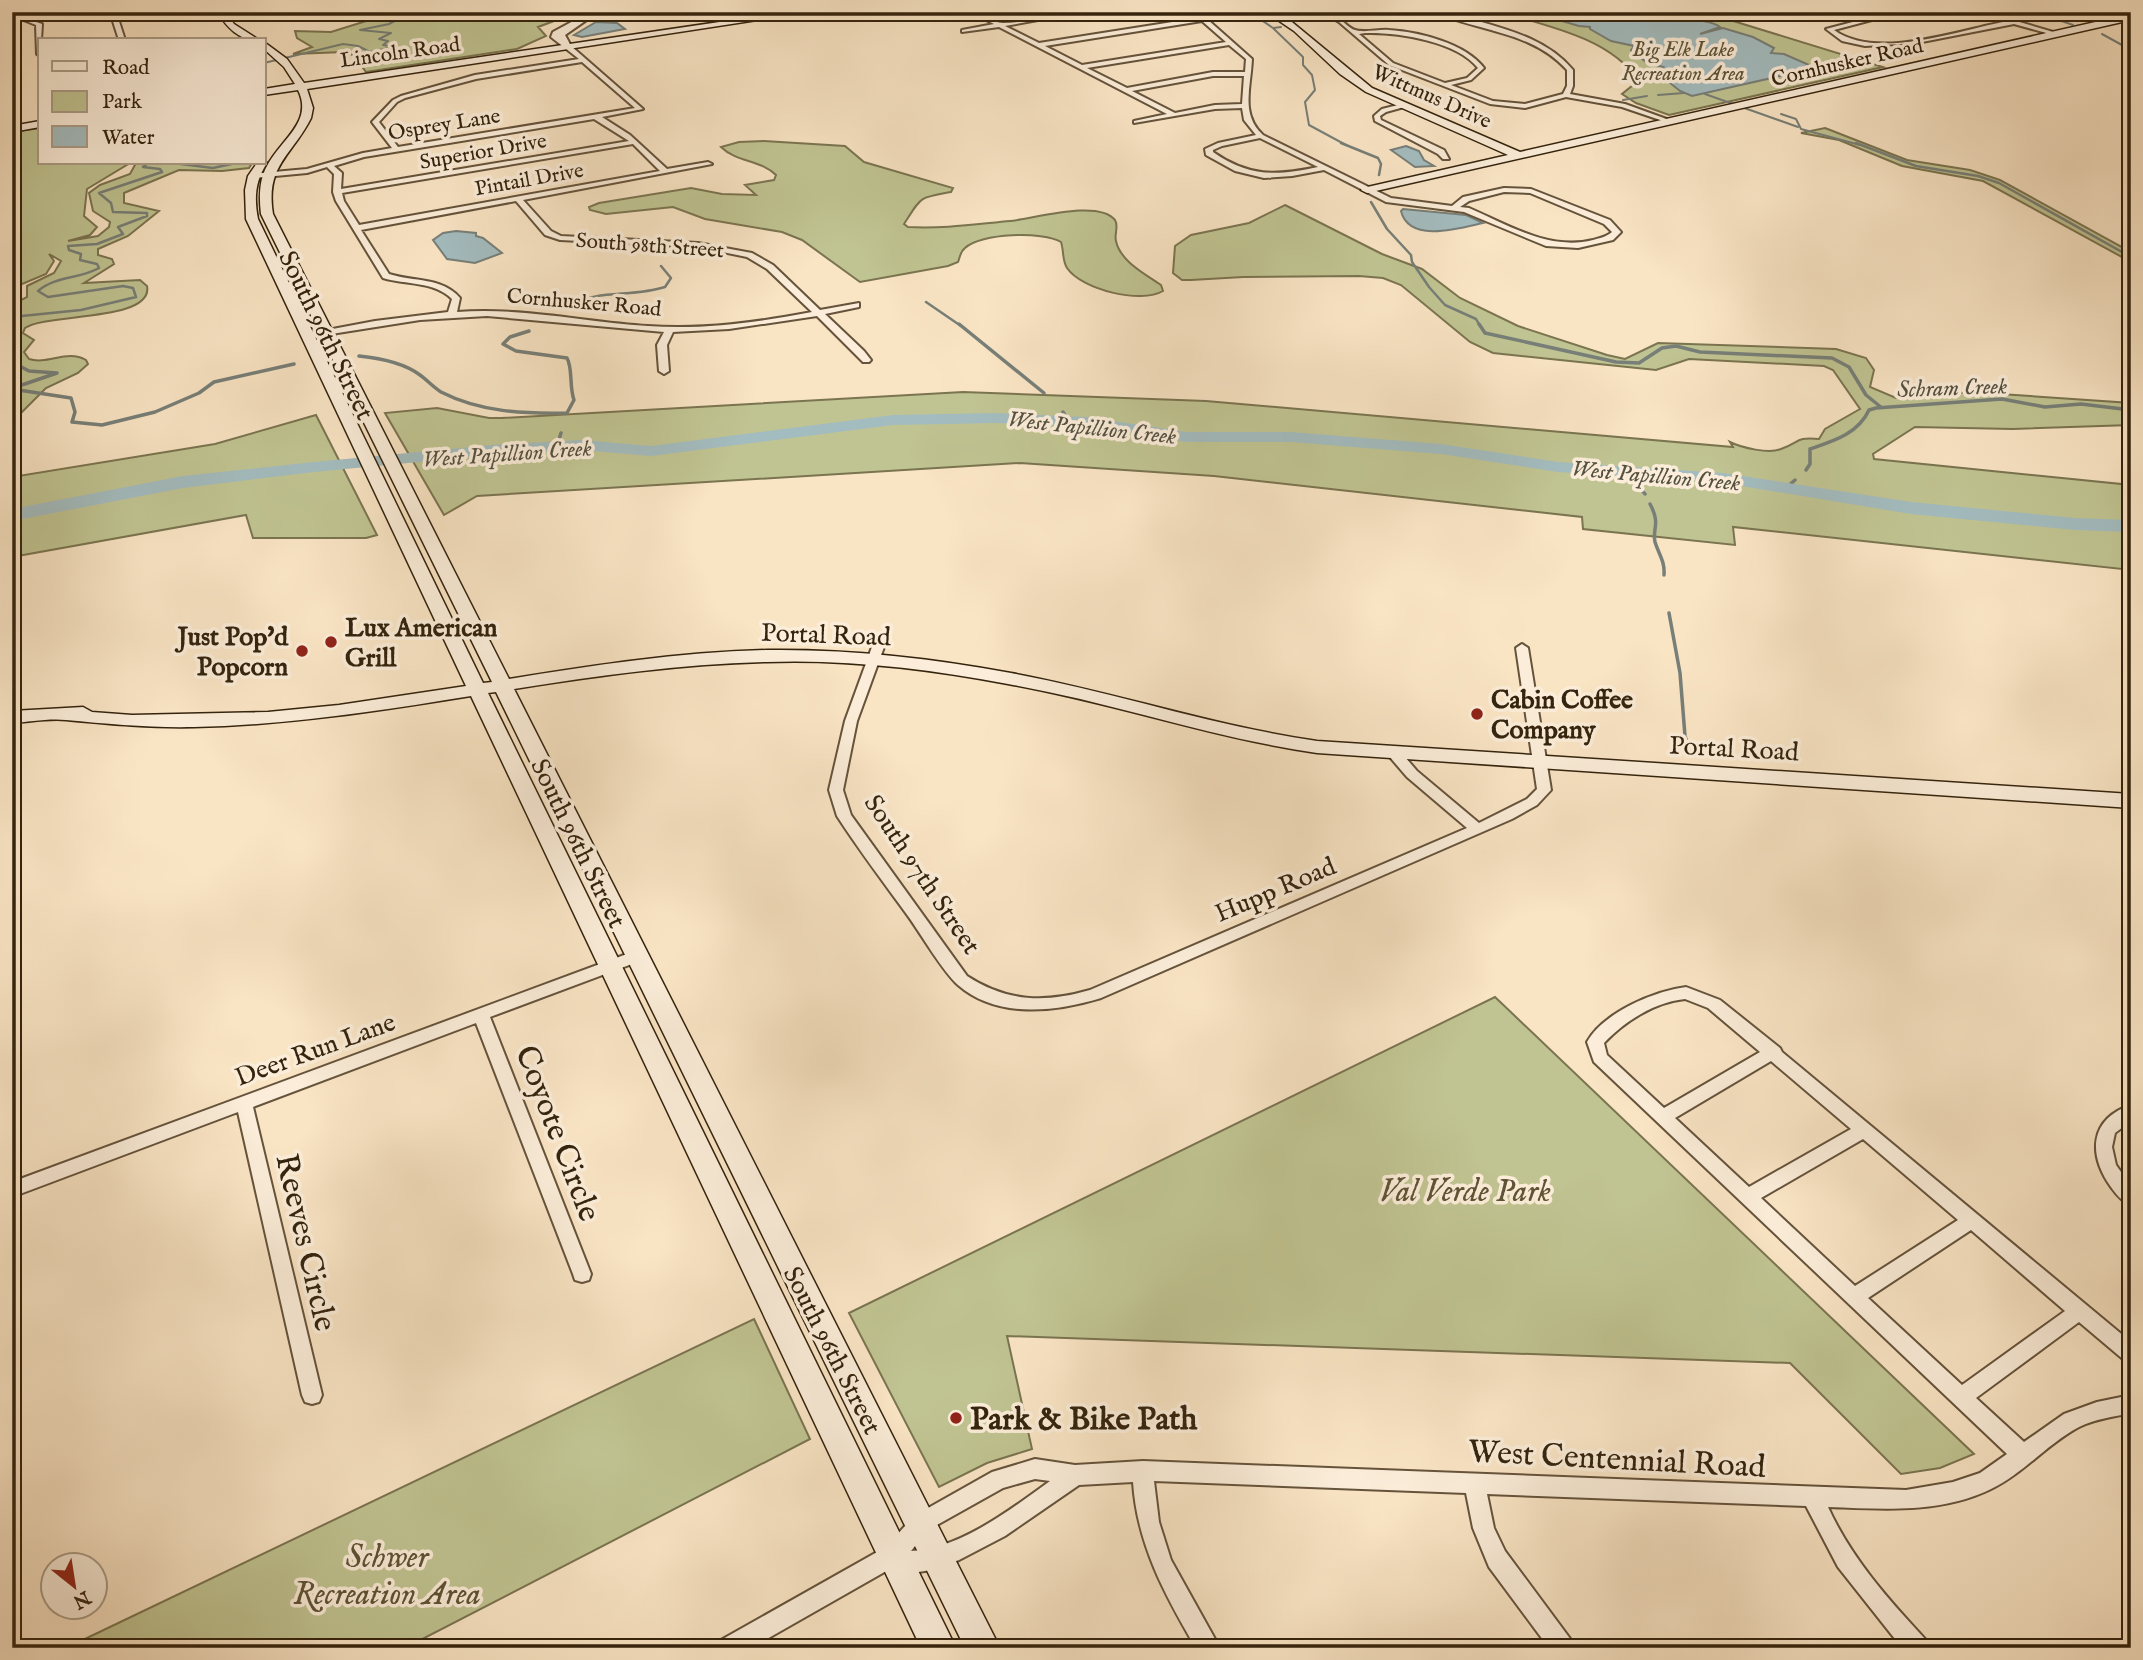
<svg xmlns="http://www.w3.org/2000/svg" width="2143" height="1660" viewBox="0 0 2143 1660" font-family="'IM FELL English',serif">
  <rect width="100%" height="100%" fill="#f9e4c4"/>
  <filter id="stains"><feTurbulence type="fractalNoise" baseFrequency=".00286" numOctaves="4"/><feColorMatrix values="0 0 0 0 .2 0 0 0 0 .09 0 0 0 0 .02 0 0 0 .5 -.17"/></filter>
  <radialGradient id="worn" r=".72"><stop offset=".6" stop-color="#630" stop-opacity="0"/><stop offset="1" stop-color="#630" stop-opacity=".3"/></radialGradient>
  <path fill="#c0c492" stroke="#7a7450" stroke-width="2" d="M395,12L418,14L498,12L551,18L554,21L538,27L546,36L517,49L366,72L360,64L362,58L344,52L293,54L312,47L297,38L295,31L331,32Z
    M1500,12H1704L1883,67L1669,115L1636,103L1622,94L1638,81C1613,39 1545,25 1500,12Z
    M40,128V163H130L87,189L84,216L97,227L90,235L68,241L98,236L109,227L110,222L93,211L89,193L100,185L130,174L136,163H252L249,168L222,171L179,170L124,193V203L159,211L128,236L98,249V255L112,259L114,264L84,283L140,280L147,286C154,322 45,313 25,328L23,333L34,340L24,352L29,359C48,365 67,349 86,360L88,364L78,373L46,388L12,422V305L27,297V286L54,273L61,261L49,254L54,261L46,274L17,286L21,299L12,302V132Z
    M1825,128L1907,160L1970,170L2000,180L2131,252V262L1983,181L1902,166L1839,140L1801,133Z
    M764,141L845,146L864,162L953,188L951,192C918,198 922,196 904,224L908,227C942,229 977,224 1010,221C1033,219 1098,199 1115,220C1119,226 1114,235 1116,241C1120,261 1145,274 1161,285L1163,291C1141,304 1082,290 1067,268C1062,260 1064,251 1061,242C1043,231 980,233 965,248C960,252 960,257 958,262L948,266L860,282L802,240L782,232L705,219L673,207L606,214L590,210L589,207L599,203L691,188L722,194L756,195L745,185L774,180L776,175C761,160 736,162 721,147L739,142Z
    M1285,205L1382,254L1422,269L1460,298L1518,326L1607,355L1625,359L1658,343L1836,349L1866,358L1874,370L1870,387L1896,398L1971,392L2131,403V425L2013,429L1915,427L1873,454L1874,459L2131,485V570L1733,527L1735,545L1583,529L1582,517L1214,476L1020,463L477,496L444,515L385,413L437,408L489,418H502L963,392L1206,401L1733,447L1730,442C1742,448 1769,454 1781,449C1801,442 1794,437 1819,439L1825,429L1860,409L1833,370L1824,366L1689,359L1656,370L1493,353L1470,342L1401,285L1383,278L1359,276L1243,277L1191,280H1182L1173,273L1175,246L1191,235L1249,223Z
    M316,415L377,535L366,538H253L246,515L12,557V477L215,444Z
    M1495,997L1974,1454L1940,1468L1901,1474L1790,1363L1007,1336L1032,1449L987,1463L939,1487L849,1313Z
    M754,1319L810,1439L405,1648H66Z"/>
  <path fill="#a3bcbf" stroke="#777f78" stroke-width="2" d="M1531,12H1648C1666,22 1705,16 1720,27L1700,34L1723,28L1753,37L1774,48L1771,53L1784,54L1816,68L1692,96L1680,91L1655,71L1663,67L1646,62L1631,50L1634,46L1611,41L1590,29V27L1579,26Z
    M596,22L617,23L625,29L582,37L574,35Z
    M1406,146L1419,151L1424,160L1434,166L1415,167L1391,150Z
    M1403,209L1466,215L1483,223C1461,228 1409,244 1401,211Z
    M456,231L476,233V236L483,238L502,253L475,263L447,259L433,240L443,233Z"/>
  <g fill="none" stroke-linecap="round" stroke-linejoin="round">
    <path stroke="#777f78" stroke-width="2" d="M1240,12L1251,13L1273,28
      M2036,12L2073,25
      M400,18L404,12
      M1281,27L1273,28L1303,57V65L1312,75L1315,90L1305,102L1309,125L1346,145
      M2102,34L2131,50
      M264,63L343,44L358,46L370,52L394,47L383,45L388,41L379,39L391,33L360,30L389,24L400,18L458,17L471,12
      M1705,94L1798,127
      M1658,95L1684,93
      M1623,100L1647,96
      M1781,114L1796,119L1801,129L1860,145"/>
    <path stroke="#777f78" stroke-width="2.5" d="M1341,143L1378,158L1381,164L1379,175
      M1856,143L1916,166L1978,176L1999,183L2131,257
      M173,163L213,168L236,163
      M1371,202L1387,229L1411,255L1412,262L1429,287L1445,305L1476,319L1480,326
      M926,302L961,326
      M570,304C600,290 634,297 665,287L671,278L661,266
      M12,317L81,310L136,297L133,288L123,286L48,297L38,291C55,276 80,279 99,268L97,264L80,260L81,254L69,250L68,246L97,244L123,234L118,227L147,216V213L113,212L111,203L99,193L162,172L160,169L143,167L148,163"/>
    <path stroke="#777f78" stroke-width="3.5" d="M959,324L1044,393
      M1479,324L1485,333L1616,362L1639,363L1662,348L1676,346L1700,352L1832,358L1849,367L1866,395L1882,408
      M12,340L18,343L12,347
      M359,356C379,358 404,363 420,375C427,380 433,387 441,392C480,412 524,414 567,413L574,400C569,386 573,369 567,358L516,351L503,344L510,337L529,331
      M12,362L29,371L57,373L13,388
      M12,389L71,398L75,412L72,422L102,425L155,412L199,393L214,382L294,364
      M1063,412L1069,421
      M557,446L561,433
      M1806,470L1810,464V449C1833,441 1858,434 1869,410L1876,408L2002,399L2045,407L2081,404L2131,410
      M1626,471L1645,494
      M1786,488L1795,480
      M1650,504C1661,524 1652,529 1655,542C1659,555 1665,561 1664,575
      M1669,613L1680,673L1685,736L1690,750"/>
    <path fill="#a3bcbf" fill-rule="evenodd" d="M995,413L1086,417L1187,432H1290L1441,444L1558,462L1723,473L1911,502L2075,518L2131,520V532L2075,530L1911,514L1723,483L1558,472L1441,454L1290,442H1187L1086,427L995,423L893,425L651,456L582,450L492,455L314,472L183,488L12,521V509L183,476L314,462L492,445L582,440L651,446L893,415Z"/>
    <defs>
      <path id="street" d="M110,12H116L125,40H119Z
        M590,12H598L565,35L571,46L643,109L602,117L630,135L667,169L708,162L712,164L523,200L551,231L561,236L698,243L752,253L773,265L820,310L859,303V307L825,314L864,351L871,360L869,362H863L817,316L729,329L673,332L667,345L669,371L664,374L659,371L657,345L664,332L487,316L420,320L306,338V334L375,321L448,312L452,299C434,281 406,285 383,278L336,201L333,192L334,174L327,167L307,173L254,178H251V174L307,169L363,153L392,148L372,122L393,100L401,96L475,75L579,59L551,37L553,32ZM582,62L635,108L398,147L379,122L397,102L405,98L476,79ZM594,119L629,141L341,189L342,173L334,166L364,157ZM633,144L660,171L359,225L344,201L342,193ZM516,201L545,235L560,240L698,247L747,257L767,269L812,312C759,322 703,330 648,326C584,322 521,307 457,312L460,298C442,277 414,282 389,274L361,230Z
        M971,12C983,12 992,23 1003,23C1029,23 1055,12 1082,12L1005,26L1039,43L1198,18L1192,12H1199L1252,59C1251,87 1240,114 1263,135L1391,198L1452,206L1463,197L1504,188L1531,189L1610,220L1621,232L1613,240L1578,248L1546,246L1464,212L1386,202L1324,170L1292,176L1264,178L1235,171L1206,155L1205,149L1218,143L1256,135L1244,120L1242,108L1215,109L1134,123V121L1167,114L999,27L962,32V30L994,24ZM1202,21L1226,42L1082,65L1045,46ZM1229,45L1246,59L1245,72H1213L1127,88L1087,68ZM1213,76H1244L1242,104L1215,105L1175,113L1132,91ZM1260,138L1318,167C1275,176 1249,177 1213,152V150L1222,146ZM1504,192L1530,193L1604,224L1612,232C1606,237 1600,238 1593,240C1549,251 1508,225 1469,208L1460,207L1469,201Z
        M1293,12H1310L1278,18L1275,16Z
        M1322,12C1340,12 1343,26 1355,30C1364,33 1379,29 1389,30C1419,32 1465,43 1484,68L1471,80L1451,85L1493,101L1525,104L1563,94L1567,86V70C1532,31 1479,32 1435,12C1450,12 1464,18 1478,21C1513,31 1549,41 1573,70V86L1570,94L1625,104L1672,121L1669,123L1622,107L1566,97L1525,108L1490,104L1389,65L1339,22ZM1365,33C1397,32 1457,41 1478,68L1467,78L1445,83L1393,63L1359,34Z
        M1812,12H1825L1855,19L1852,21Z
        M1891,12H1902L1834,30C1877,61 1959,30 2008,21L1989,12H1997L2016,21L2060,34L2057,36L2014,24L1917,43L1865,46L1842,41L1826,29Z
        M16,15L42,24L40,56L37,54L36,25L16,17Z
        M1402,104L1404,107L1386,112L1380,116L1381,120L1444,150L1449,159H1443L1438,154L1375,121L1374,116L1382,109Z
        M878,643L884,647L857,721L843,790L851,815L967,976C1007,1002 1045,1003 1090,990L1467,828L1407,777L1389,756L1387,753L1389,750H1399L1417,771L1479,823L1527,799L1537,789L1516,648L1522,644L1528,648L1551,790L1537,805L1512,819L1101,998C1055,1012 997,1019 958,985C943,972 921,934 908,916C884,883 859,850 837,816L829,790L845,721L872,647Z
        M635,951L640,953L643,957L640,961L490,1017L591,1274L589,1280L582,1282L575,1280L573,1274L476,1023L253,1107L322,1395L319,1402L312,1404L305,1402L302,1395L238,1112L12,1197V1182Z
        M1686,987L1720,1000L1780,1048L1782,1052L2131,1342V1363L2124,1360L2079,1322L1976,1398L2024,1442L2064,1414L2097,1402L2131,1395V1413C2113,1417 2095,1419 2079,1427C2047,1444 2024,1473 1991,1489C1940,1514 1883,1509 1828,1507C1851,1558 1889,1600 1926,1640L1929,1648H1903L1895,1639L1838,1567L1806,1506L1487,1494L1494,1528L1505,1551L1571,1640L1574,1648H1549L1489,1567L1473,1528L1466,1493L1154,1481L1159,1522L1171,1560L1220,1648H1196C1165,1595 1137,1544 1133,1482L1079,1485L1005,1536L959,1560L931,1570L912,1573L895,1566L751,1648H718L721,1640L886,1547L914,1516L992,1472L1035,1459L1075,1465L1143,1461L1906,1490L1953,1482L1980,1473L2007,1454L1594,1062L1587,1042C1603,1013 1654,991 1686,987ZM1685,999L1708,1008L1760,1052L1664,1108L1607,1055L1604,1043C1624,1022 1654,1002 1685,999ZM1771,1061L1851,1129L1749,1187L1675,1118ZM1863,1139L1958,1220L1855,1286L1761,1198ZM1971,1230L2065,1311L1962,1385L1868,1298ZM1035,1479L1050,1481C1013,1508 958,1550 911,1551L928,1530L1003,1488Z
        M2131,1105V1121L2115,1133L2112,1147L2116,1165L2131,1186V1205C2122,1202 2116,1194 2111,1187C2088,1155 2089,1119 2131,1105Z"/>
      <path id="secondary" d="M217,12H226L234,24L259,40C239,41 227,27 217,12Z
        M787,12H810L307,89L313,108L311,118C292,156 265,165 273,214L509,679C595,665 681,652 768,650C849,649 931,658 1011,673C1114,692 1213,726 1317,741L2131,794V808L1317,753C1212,738 1112,702 1008,684C929,669 847,659 766,662C681,664 597,676 514,689L1000,1648H965L496,692L488,693L956,1648H921L471,696C379,711 287,725 194,727C151,728 109,724 66,720C49,718 29,722 12,723V711L83,707L92,712L132,715L268,712L339,705L466,686L246,219L245,190L248,176L257,163H264V160L267,163C255,181 254,198 258,219L483,683L492,682L261,214C259,198 259,180 267,166C280,140 314,122 298,90L264,95V89L295,84L284,67L264,49V42L287,59L304,83Z
        M1266,12H1277L1287,18L1372,88L1520,152L2131,14V20L1367,193L1361,190L1363,188L1508,155L1366,92L1340,74L1294,31Z
        M40,121V127L12,132V126Z"/>
    </defs>
    <use href="#street" stroke="#65533b" stroke-width="4"/>
    <use href="#secondary" stroke="#34230d" stroke-width="3"/>
    <use href="#street" fill="#fbedd9" fill-rule="evenodd"/>
    <use href="#secondary" fill="#fbedd9" fill-rule="evenodd"/>
  </g>
  <g fill="#8f2418" stroke="#fbedd9" stroke-width="2.5">
    <circle cx="331" cy="642" r="7"/>
    <circle cx="302" cy="651" r="7"/>
    <circle cx="1477" cy="714" r="7"/>
    <circle cx="956" cy="1418" r="7"/>
  </g>
  <g text-anchor="middle" stroke-width="7" stroke-linejoin="round" paint-order="stroke">
    <g font-size="21" font-style="italic" fill="#5e5335" stroke="#fbedd9">
      <text x="1683" y="56">Big Elk Lake<tspan x="1683" dy="24">Recreation Area</tspan></text>
    </g>
    <g font-size="21" fill="#34230d" stroke="#fbedd9">
      <text transform="translate(400 52) rotate(-8)" y="7">Lincoln Road</text>
      <text transform="translate(1847 62) rotate(-13)" y="7">Cornhusker Road</text>
      <text transform="translate(1432 96) rotate(24)" y="7">Wittmus Drive</text>
      <text transform="translate(444 124) rotate(-9)" y="7">Osprey Lane</text>
      <text transform="translate(483 151) rotate(-10)" y="7">Superior Drive</text>
      <text transform="translate(529 179) rotate(-10)" y="7">Pintail Drive</text>
      <text transform="translate(650 245) rotate(4)" y="7">South 98th Street</text>
      <text transform="translate(584 302) rotate(5)" y="7">Cornhusker Road</text>
    </g>
    <g font-size="23" font-style="italic" fill="#555142" stroke="#fbedd9">
      <text transform="translate(1952 387) rotate(-2)" y="8">Schram Creek</text>
      <text transform="translate(1092 427) rotate(6)" y="8">West Papillion Creek</text>
      <text transform="translate(507 453) rotate(-4)" y="8">West Papillion Creek</text>
      <text transform="translate(1656 475) rotate(5)" y="8">West Papillion Creek</text>
    </g>
    <g font-size="26" fill="#34230d" stroke="#fbedd9">
      <text transform="translate(327 335) rotate(64)" y="9">South 96th Street</text>
      <text transform="translate(826 634) rotate(2)" y="9">Portal Road</text>
      <text transform="translate(1734 748) rotate(3)" y="9">Portal Road</text>
      <text transform="translate(579 843) rotate(64)" y="9">South 96th Street</text>
      <text transform="translate(923 874) rotate(56)" y="9">South 97th Street</text>
      <text transform="translate(1275 889) rotate(-23)" y="9">Hupp Road</text>
      <text transform="translate(315 1049) rotate(-20)" y="9">Deer Run Lane</text>
      <text transform="translate(833 1350) rotate(63)" y="9">South 96th Street</text>
    </g>
    <g font-size="26" font-weight="bold" fill="#34230d" stroke="#fbedd9" text-anchor="start">
      <text x="345" y="636">Lux American<tspan x="345" dy="30">Grill</tspan></text>
      <text x="288" y="645" text-anchor="end">Just Pop'd<tspan x="288" dy="30">Popcorn</tspan></text>
      <text x="1491" y="708">Cabin Coffee<tspan x="1491" dy="30">Company</tspan></text>
    </g>
    <g font-size="32" fill="#34230d" stroke="#fbedd9">
      <text transform="translate(559 1133) rotate(69)" y="11">Coyote Circle</text>
      <text transform="translate(307 1242) rotate(77)" y="11">Reeves Circle</text>
      <text transform="translate(1617 1458) rotate(3)" y="11">West Centennial Road</text>
    </g>
    <g font-size="32" font-style="italic" fill="#5e5335" stroke="#fbedd9">
      <text x="1465" y="1201">Val Verde Park</text>
      <text x="387" y="1567">Schwer<tspan x="387" dy="37">Recreation Area</tspan></text>
    </g>
    <g font-size="32" font-weight="bold" fill="#34230d" stroke="#fbedd9" text-anchor="start">
      <text x="970" y="1429">Park &amp; Bike Path</text>
    </g>
  </g>
  <rect width="2143" height="1660" fill="none" stroke="#f9e4c4" stroke-width="42"/>
  <rect x="14" y="14" width="2115" height="1632" fill="none" stroke="#34230d" stroke-width="3.5"/>
  <rect x="21" y="21" width="2101" height="1618" fill="none" stroke="#34230d" stroke-width="2"/>
  <rect x="38" y="38" width="228" height="126" fill="#fbedd9" stroke="#ab9c87" stroke-width="2"/>
  <rect x="52" y="61" width="35" height="10" fill="#fbedd9" stroke="#ab9c87" stroke-width="2"/>
  <text x="102" y="74" font-size="21" fill="#34230d">Road</text>
  <rect x="52" y="91" width="35" height="21" fill="#c0c492" stroke="#ab9c87" stroke-width="2"/>
  <text x="102" y="108" font-size="21" fill="#34230d">Park</text>
  <rect x="52" y="126" width="35" height="21" fill="#a3bcbf" stroke="#ab9c87" stroke-width="2"/>
  <text x="102" y="144" font-size="21" fill="#34230d">Water</text>
  <g transform="translate(74 1586) rotate(150)"><circle r="33" fill="#fbedd9" stroke="#ab9c87" stroke-width="2"/>
  <path d="M0-5L12 26L0 18L-12 26Z" fill="#8f2418"/>
  <text y="-10" font-size="19" font-weight="bold" text-anchor="middle" fill="#34230d">N</text>
  </g>
  <rect width="100%" height="100%" filter="url(#stains)"/>
  <rect width="100%" height="100%" fill="url(#worn)"/>
</svg>
